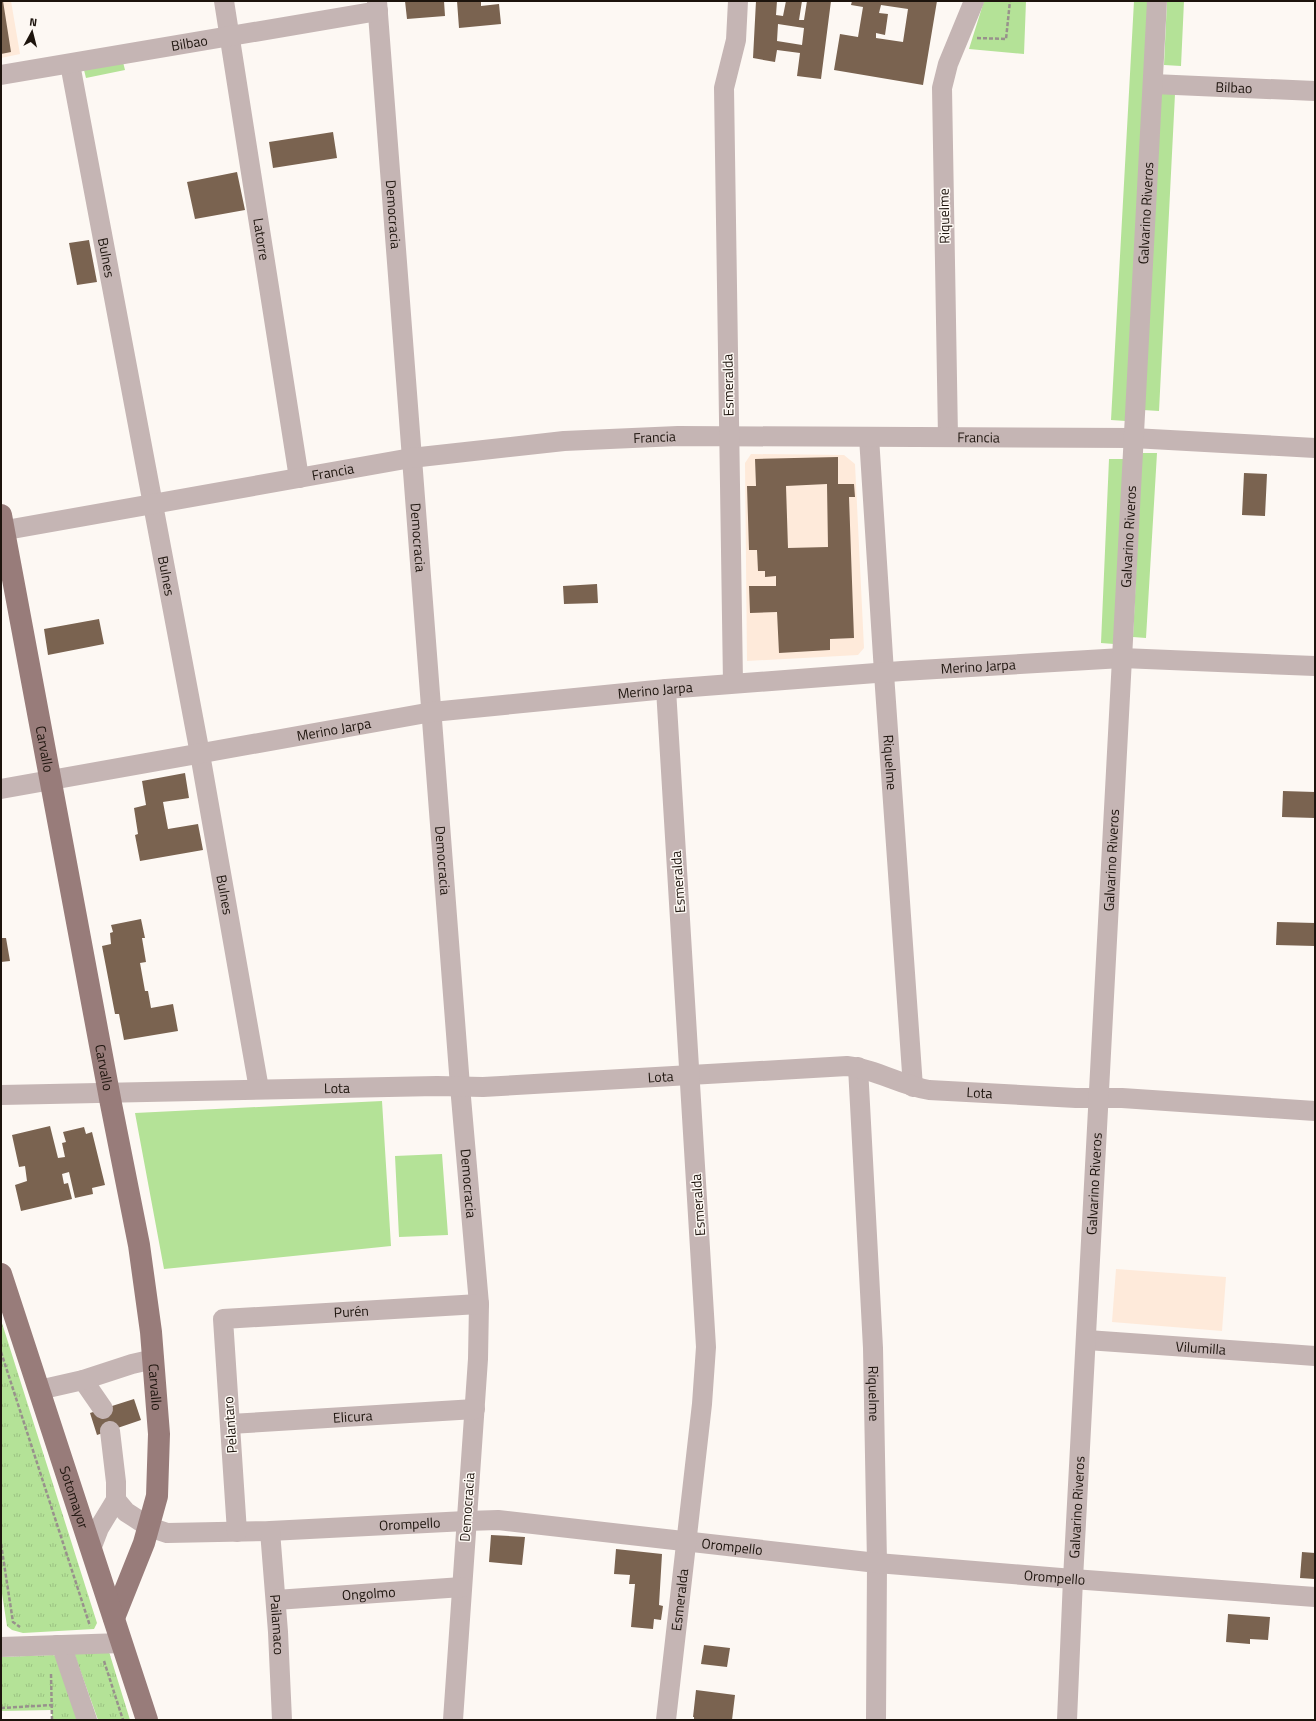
<svg xmlns="http://www.w3.org/2000/svg" width="1316" height="1721" viewBox="0 0 1316 1721" font-family="'Titillium Web',sans-serif">
  <defs>
    <pattern id="park-tufts" width="24" height="20" patternUnits="userSpaceOnUse"><rect width="24" height="20" fill="#b4e297"/><path d="M3 7l-1-3M5 7V3M7 7l1-3M15 17l-1-3M17 17v-4M19 17l1-3" fill="none" stroke="#9ac181"/></pattern>
  </defs>
  <rect width="100%" height="100%" fill="#fdf8f3"/>
  <path fill="#feeada" d="M1,1H11L20,54L1,58Z
    M751,454L844,455L855,464L864,648L858,655L747,661L745,463Z
    M1116,1269L1226,1277L1222,1331L1112,1322Z"/>
  <path fill="#b4e297" d="M984,1H1026L1024,54L969,49Z
    M1134,1H1149L1126,421L1111,420Z
    M1167,1H1184L1181,66L1164,65Z
    M123,62L125,70L86,78L84,70Z
    M1161,94H1175L1159,411L1143,410Z
    M1142,453H1157L1146,638L1133,637Z
    M1109,459H1125L1114,644L1101,643Z
    M382,1101L391,1246L164,1269L135,1113Z
    M442,1154L448,1235L399,1237L395,1156Z"/>
  <path fill="url(#park-tufts)" d="M1,1320L97,1623L94,1629L23,1633L12,1630L7,1626L1,1587Z
    M106,1642L130,1720H98L73,1650Z
    M53,1655L61,1658L83,1720H52V1710L1,1711V1657Z"/>
  <path fill="#7a6350" fill-rule="evenodd" d="M1,1H3L11,52L1,54Z
    M405,1H444L445,16L407,19Z
    M457,1H481V6L499,4L501,24L459,28Z
    M756,1H777L776,15L783,16L786,1H802L799,20H804L807,1H831L821,79L797,76L800,53L777,50L775,62L753,58ZM778,24L804,28L802,45L777,41Z
    M852,1H937L923,85L834,70L840,34L858,37L863,7L851,5ZM881,5L908,9L903,42L876,38V33L885,35L888,14L879,13Z
    M333,132L337,158L273,168L269,142Z
    M237,172L245,210L195,219L187,182Z
    M89,240L97,282L77,285L69,243Z
    M838,457V484H854L855,497H849L854,638L830,639V650L779,653L777,612L750,613L749,586H776V576L765,577V571H758L757,550H749L747,486H756L755,459ZM827,484L828,547L788,548L786,486Z
    M1244,473L1267,474L1265,516L1242,515Z
    M597,584L598,603L564,604L563,586Z
    M99,619L104,644L48,655L44,629Z
    M185,773L189,798L163,802L168,829L198,824L203,850L140,861L135,835L138,834L134,808L146,805L142,781Z
    M1283,791L1315,792V818L1282,817Z
    M141,919L145,938H142L146,962L140,963L145,991H148L151,1008L173,1004L178,1031L124,1040L119,1014H115L102,946L111,944L110,933L113,932L111,925Z
    M1277,922L1315,923V946L1276,945Z
    M1,938H6L10,961L1,962Z
    M50,1126L58,1158L65,1157L62,1143L66,1142L63,1132L84,1127L86,1134L92,1132L105,1185L92,1188L93,1194L75,1198L69,1172L62,1174L64,1184L68,1183L72,1199L21,1211L15,1185L27,1181L25,1166L19,1167L12,1135Z
    M134,1399L141,1420L97,1435L90,1413Z
    M491,1535L525,1537L522,1565L489,1562Z
    M616,1549L662,1554L659,1605L663,1606L661,1620L654,1619L653,1629L631,1627L635,1584H629L630,1575L614,1574Z
    M1302,1552L1315,1553V1579L1300,1578Z
    M1228,1614L1270,1617L1268,1640L1250,1639V1644L1226,1642Z
    M704,1645L730,1648L727,1667L701,1664Z
    M696,1690L735,1695L732,1720H694V1717H693Z"/>
  <g fill="none" stroke-linecap="round" stroke-linejoin="round">
    <path stroke="#98918c" stroke-width="2.5" stroke-dasharray="4 2" stroke-linecap="butt" d="M977,38L1006,39L1010,1
      M1,1352L90,1626
      M1,1544L13,1622L20,1627
      M104,1661L123,1720
      M51,1674L52,1720
      M1,1708L52,1705"/>
    <g stroke="#c5b5b4" stroke-width="20">
      <path id="s1" d="M224,1L299,478"/>
      <path id="s2" d="M377,1L460,1086L479,1304L478,1359L453,1720"/>
      <path id="s3" d="M70,64L200,754L259,1089"/>
      <path id="s4" d="M1,75L378,11"/>
      <path id="s5" d="M1153,84L1315,91"/>
      <path id="s6" d="M869,437L885,688L913,1087"/>
      <path d="M948,437L942,88L948,64L974,1"/>
      <path id="s7" d="M1,531L411,458L564,441L678,436L1133,438L1315,448"/>
      <path d="M733,683L724,88L736,40L738,1"/>
      <path id="s8" d="M1,789L432,712L666,689L902,671L1122,658L1315,666"/>
      <path id="s9" d="M858,1067L873,1348L877,1563L876,1720"/>
      <path id="s10" d="M1,1095L437,1086L483,1087L847,1066C876,1069 900,1085 929,1090L1076,1098H1122L1315,1111"/>
      <path id="s11" d="M1087,1340L1315,1356"/>
      <path d="M83,1380L103,1409"/>
      <path d="M39,1390L83,1380L132,1364L154,1359"/>
      <path id="s12" d="M230,1424L475,1409"/>
      <path id="s13" d="M116,1500L126,1512L149,1527L167,1533L270,1531L466,1521L498,1520L877,1563L1073,1579L1315,1597"/>
      <path id="s14" d="M270,1531L278,1632L282,1720"/>
      <path id="s15" d="M237,1532L223,1319L479,1304"/>
      <path d="M91,1549L99,1528L116,1500V1482L110,1431"/>
      <path id="s16" d="M276,1600L462,1587"/>
      <path d="M57,1645L62,1647L87,1720"/>
      <path d="M1,1647L122,1643"/>
      <path id="s17" d="M666,1720L702,1404L706,1347L666,689"/>
      <path id="s18" d="M1067,1720L1073,1579L1157,1"/>
    </g>
    <g stroke="#987c7a" stroke-width="22">
      <path id="s19" d="M1,515L111,1104L139,1245L151,1332L159,1434L157,1496L144,1543L114,1618"/>
      <path id="s20" d="M1,1274L147,1720"/>
    </g>
  </g>
  <g text-anchor="middle" stroke-width="3" stroke-linejoin="round" paint-order="stroke">
    <g font-size="14" fill="#1d140d" stroke="#fdf8f3">
      <text dy="5" stroke="none"><textPath href="#s4" startOffset="191">Bilbao</textPath></text>
      <text dy="5" stroke="none"><textPath href="#s5" startOffset="81">Bilbao</textPath></text>
      <text dy="5" stroke="none"><textPath href="#s18" startOffset="1509">Galvarino Riveros</textPath></text>
      <text dy="5" stroke="none"><textPath href="#s2" startOffset="214">Democracia</textPath></text>
      <text transform="translate(944 216) rotate(-91)" y="5">Riquelme</text>
      <text dy="5" stroke="none"><textPath href="#s1" startOffset="241">Latorre</textPath></text>
      <text dy="5" stroke="none"><textPath href="#s3" startOffset="197">Bulnes</textPath></text>
      <text transform="translate(728 385) rotate(-91)" y="5">Esmeralda</text>
      <text dy="5" stroke="none"><textPath href="#s7" startOffset="661">Francia</textPath></text>
      <text dy="5" stroke="none"><textPath href="#s7" startOffset="985">Francia</textPath></text>
      <text dy="5" stroke="none"><textPath href="#s7" startOffset="337">Francia</textPath></text>
      <text dy="5" stroke="none"><textPath href="#s2" startOffset="538">Democracia</textPath></text>
      <text dy="5" stroke="none"><textPath href="#s18" startOffset="1185">Galvarino Riveros</textPath></text>
      <text dy="5" stroke="none"><textPath href="#s3" startOffset="521">Bulnes</textPath></text>
      <text dy="5" stroke="none"><textPath href="#s8" startOffset="986">Merino Jarpa</textPath></text>
      <text dy="5" stroke="none"><textPath href="#s8" startOffset="662">Merino Jarpa</textPath></text>
      <text dy="5" stroke="none"><textPath href="#s8" startOffset="338">Merino Jarpa</textPath></text>
      <text dy="5" stroke="none"><textPath href="#s19" startOffset="238">Carvallo</textPath></text>
      <text dy="5" stroke="none"><textPath href="#s6" startOffset="326">Riquelme</textPath></text>
      <text dy="5" stroke="none"><textPath href="#s2" startOffset="862">Democracia</textPath></text>
      <text dy="5" stroke="none"><textPath href="#s18" startOffset="861">Galvarino Riveros</textPath></text>
      <text transform="translate(678 882) rotate(-94)" y="5">Esmeralda</text>
      <text dy="5" stroke="none"><textPath href="#s3" startOffset="845">Bulnes</textPath></text>
      <text dy="5" stroke="none"><textPath href="#s19" startOffset="562">Carvallo</textPath></text>
      <text dy="5" stroke="none"><textPath href="#s10" startOffset="660">Lota</textPath></text>
      <text dy="5" stroke="none"><textPath href="#s10" startOffset="336">Lota</textPath></text>
      <text dy="5" stroke="none"><textPath href="#s10" startOffset="983">Lota</textPath></text>
      <text dy="5" stroke="none"><textPath href="#s2" startOffset="1186">Democracia</textPath></text>
      <text dy="5" stroke="none"><textPath href="#s18" startOffset="537">Galvarino Riveros</textPath></text>
      <text transform="translate(698 1205) rotate(-94)" y="5">Esmeralda</text>
      <text dy="5" stroke="none"><textPath href="#s15" startOffset="342">Purén</textPath></text>
      <text dy="5" stroke="none"><textPath href="#s11" startOffset="114">Vilumilla</textPath></text>
      <text dy="5" stroke="none"><textPath href="#s19" startOffset="886">Carvallo</textPath></text>
      <text dy="5" stroke="none"><textPath href="#s9" startOffset="327">Riquelme</textPath></text>
      <text dy="5" stroke="none"><textPath href="#s12" startOffset="123">Elicura</textPath></text>
      <text transform="translate(230 1425) rotate(-94)" y="5">Pelantaro</text>
      <text dy="5" stroke="none"><textPath href="#s20" startOffset="235">Sotomayor</textPath></text>
      <text transform="translate(467 1507) rotate(-86)" y="5">Democracia</text>
      <text dy="5" stroke="none"><textPath href="#s18" startOffset="213">Galvarino Riveros</textPath></text>
      <text dy="5" stroke="none"><textPath href="#s13" startOffset="305">Orompello</textPath></text>
      <text dy="5" stroke="none"><textPath href="#s13" startOffset="629">Orompello</textPath></text>
      <text dy="5" stroke="none"><textPath href="#s13" startOffset="953">Orompello</textPath></text>
      <text dy="5" stroke="none"><textPath href="#s16" startOffset="93">Ongolmo</textPath></text>
      <text dy="5" stroke="none"><textPath href="#s17" startOffset="121">Esmeralda</textPath></text>
      <text dy="5" stroke="none"><textPath href="#s14" startOffset="94">Pailamaco</textPath></text>
    </g>
  </g>
  <rect width="1316" height="1721" fill="none" stroke="#1d140d" stroke-width="4"/>
  <g transform="translate(32 32) rotate(7)" stroke="#fdf8f3" stroke-width="3" paint-order="stroke">
  <path d="M0-3L7 15L0 10L-7 15Z" fill="#1d140d"/>
  <text y="-6" font-size="11" font-weight="bold" text-anchor="middle" fill="#1d140d">N</text>
  </g>
</svg>
